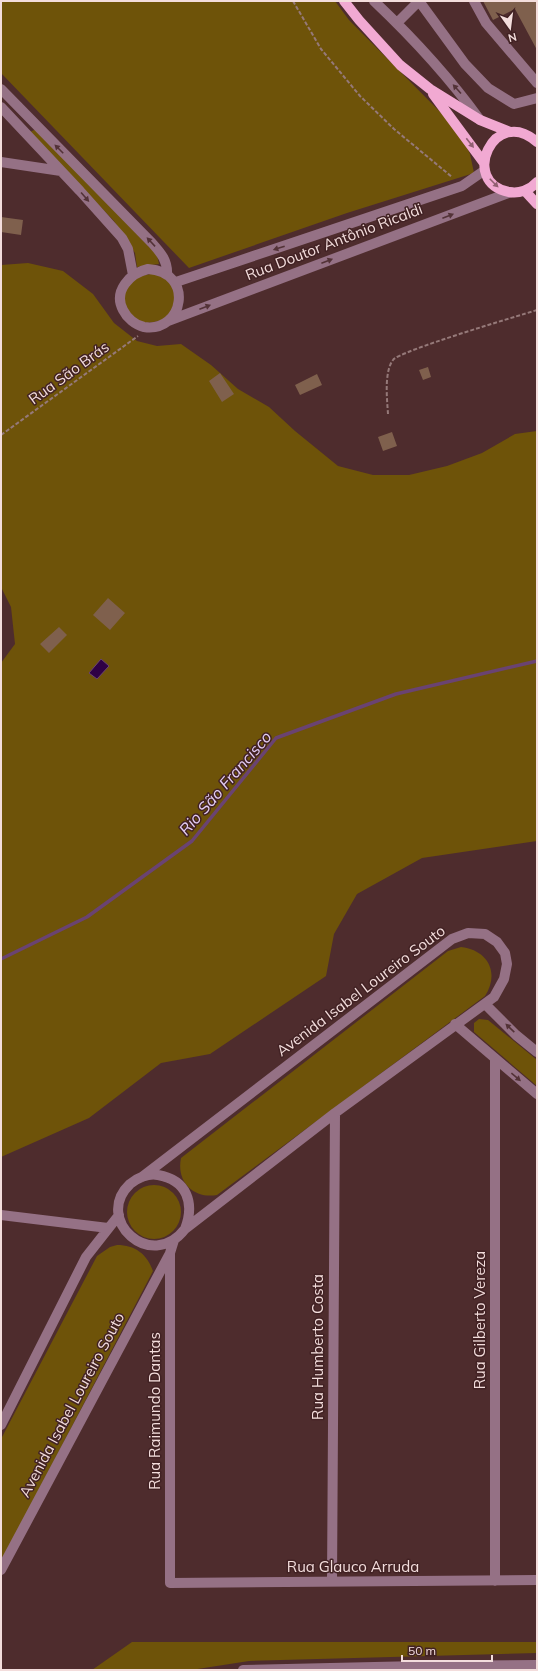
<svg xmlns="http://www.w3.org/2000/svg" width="538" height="1671" viewBox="0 0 538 1671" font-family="Mulish,sans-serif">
  <rect width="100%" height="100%" fill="#4e2c2d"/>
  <path fill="#6e5309" d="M1,1H335L349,20L459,131L470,154L474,173L347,213L189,268L1,73Z
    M36,129L157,255L159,264L137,267L135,253L114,221L30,132Z
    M28,263L63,271L93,294L114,323L137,341L157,346L181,344L211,365L238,389L269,407L295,431L338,466L373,475H409L447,466L482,453L515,434L537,431V841L422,858L357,894L334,934L326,976L210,1054L161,1063L89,1118L1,1157V663L15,644L11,607L1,587V265Z
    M156,273L172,282L176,304L166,319C142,325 139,326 124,305L125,289L135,277Z
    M461,947C488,950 500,973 485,996L217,1195C194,1199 176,1182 181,1158L448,951Z
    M479,1019L488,1020L537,1060V1086L474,1032V1023Z
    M127 1212a27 27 0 1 1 54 0a27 27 0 1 1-54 0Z
    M117,1245C135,1245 147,1254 153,1271L1,1562V1439L97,1256L110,1247Z
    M132,1642H537V1653L249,1661L191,1670H92Z"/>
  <path fill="#2f0145" stroke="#6a4372" d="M101,659L109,666L97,679L89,673Z"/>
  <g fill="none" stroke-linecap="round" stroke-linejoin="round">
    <path stroke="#6a4372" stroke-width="3.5" d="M1,959L87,917L192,841L276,738L396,694L537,661"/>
  </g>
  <path fill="#7f604d" d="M483,1H537V50L515,9L493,20Z
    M1,217L23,220L21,235L1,232Z
    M428,367L431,377L423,380L419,370Z
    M220,373L234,394L222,402L209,381Z
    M317,374L322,385L300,395L295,385Z
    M392,432L397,446L383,451L378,437Z
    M108,598L125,613L110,630L93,615Z
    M59,627L67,635L49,653L40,644Z"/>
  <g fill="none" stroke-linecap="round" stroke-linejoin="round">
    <path stroke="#957979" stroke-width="2" stroke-dasharray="4 2" stroke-linecap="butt" d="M293,1L321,49L360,96L394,129L452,177
      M388,414C387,399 384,372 393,360C399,351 518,316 537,310
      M1,435L138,336"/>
    <path stroke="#957185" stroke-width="10" d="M374,1C412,37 449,77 480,120
      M419,1L465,64L488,88L514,104L537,98
      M474,1L486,23L537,83
      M397,23L419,1
      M1,89L152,243C161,253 168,261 167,275
      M1,107L80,191L122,238L128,249L133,275
      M1,162L61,171
      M148,269C195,272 184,333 144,327C135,325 127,318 123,310C113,291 130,273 148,269Z
      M176,282L462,186L485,170
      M168,321L511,192
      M485,1004L516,1035L537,1052
      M455,1024L537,1094
      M142,1177L452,939L468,933L485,934L497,942L505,953L507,964L504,979L494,997L335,1113L185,1229C151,1273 93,1219 130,1184C137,1178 148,1173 158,1175C187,1180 195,1203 185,1229
      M1,1215L108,1228
      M174,1240L170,1253V1583L537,1580
      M1,1425L86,1257L119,1215
      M1,1570L169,1255
      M495,1581V1059
      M332,1582L335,1113
      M243,1670L418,1666L537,1665"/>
    <path stroke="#f1a9d2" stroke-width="10" d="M344,1L359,20L400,65L430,89L480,120L510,132
      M433,94L484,163
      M537,142C494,104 459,183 509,192C519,194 530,190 537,182
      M525,191L537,204"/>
  </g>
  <defs><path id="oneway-solid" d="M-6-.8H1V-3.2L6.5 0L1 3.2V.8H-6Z"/></defs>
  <g fill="#533237">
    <use href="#oneway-solid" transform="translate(457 89) rotate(-132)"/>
    <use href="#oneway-solid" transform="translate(59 149) rotate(-135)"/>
    <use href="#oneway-solid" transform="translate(85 197) rotate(49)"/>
    <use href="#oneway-solid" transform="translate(448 216) rotate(-21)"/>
    <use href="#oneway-solid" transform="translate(151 242) rotate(-133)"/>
    <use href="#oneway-solid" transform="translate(279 248) rotate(162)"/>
    <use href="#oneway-solid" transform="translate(327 261) rotate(-21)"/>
    <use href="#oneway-solid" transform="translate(205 307) rotate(-21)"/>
    <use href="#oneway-solid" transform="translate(510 1028) rotate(-136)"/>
    <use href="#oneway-solid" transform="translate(516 1077) rotate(40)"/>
  </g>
  <g fill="#915f72">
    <use href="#oneway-solid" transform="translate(470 143) rotate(52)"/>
    <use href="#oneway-solid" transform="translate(494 183) rotate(45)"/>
  </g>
  <g text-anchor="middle" stroke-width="3" stroke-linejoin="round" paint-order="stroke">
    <g font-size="15" fill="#f3dddc" stroke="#422224">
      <text transform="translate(334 242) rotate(-21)" y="5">Rua Doutor Antônio Ricaldi</text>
      <text transform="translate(69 373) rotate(-36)" y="5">Rua São Brás</text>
      <text transform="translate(361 991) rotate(-37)" y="5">Avenida Isabel Loureiro Souto</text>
      <text transform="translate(480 1320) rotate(-90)" y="5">Rua Gilberto Vereza</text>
      <text transform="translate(318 1347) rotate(-90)" y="5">Rua Humberto Costa</text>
      <text transform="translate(72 1405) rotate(-62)" y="5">Avenida Isabel Loureiro Souto</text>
      <text transform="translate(155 1411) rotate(-90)" y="5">Rua Raimundo Dantas</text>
      <text x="353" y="1572">Rua Glauco Arruda</text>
    </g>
    <g font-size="16" font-style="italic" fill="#e4cef5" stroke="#422224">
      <text transform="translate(225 783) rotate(-49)" y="6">Rio São Francisco</text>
    </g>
  </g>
  <rect width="538" height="1671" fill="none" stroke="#f3dddc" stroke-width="4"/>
  <g transform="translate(510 28) rotate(166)" stroke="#422224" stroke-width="3" paint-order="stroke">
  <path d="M0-3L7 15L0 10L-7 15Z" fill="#f3dddc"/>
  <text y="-6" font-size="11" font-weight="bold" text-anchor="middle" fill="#f3dddc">N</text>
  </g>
  <path d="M402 1655v6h90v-6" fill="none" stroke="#f3dddc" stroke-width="2"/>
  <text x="408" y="1655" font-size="12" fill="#f3dddc" stroke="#422224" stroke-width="3" paint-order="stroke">50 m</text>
</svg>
